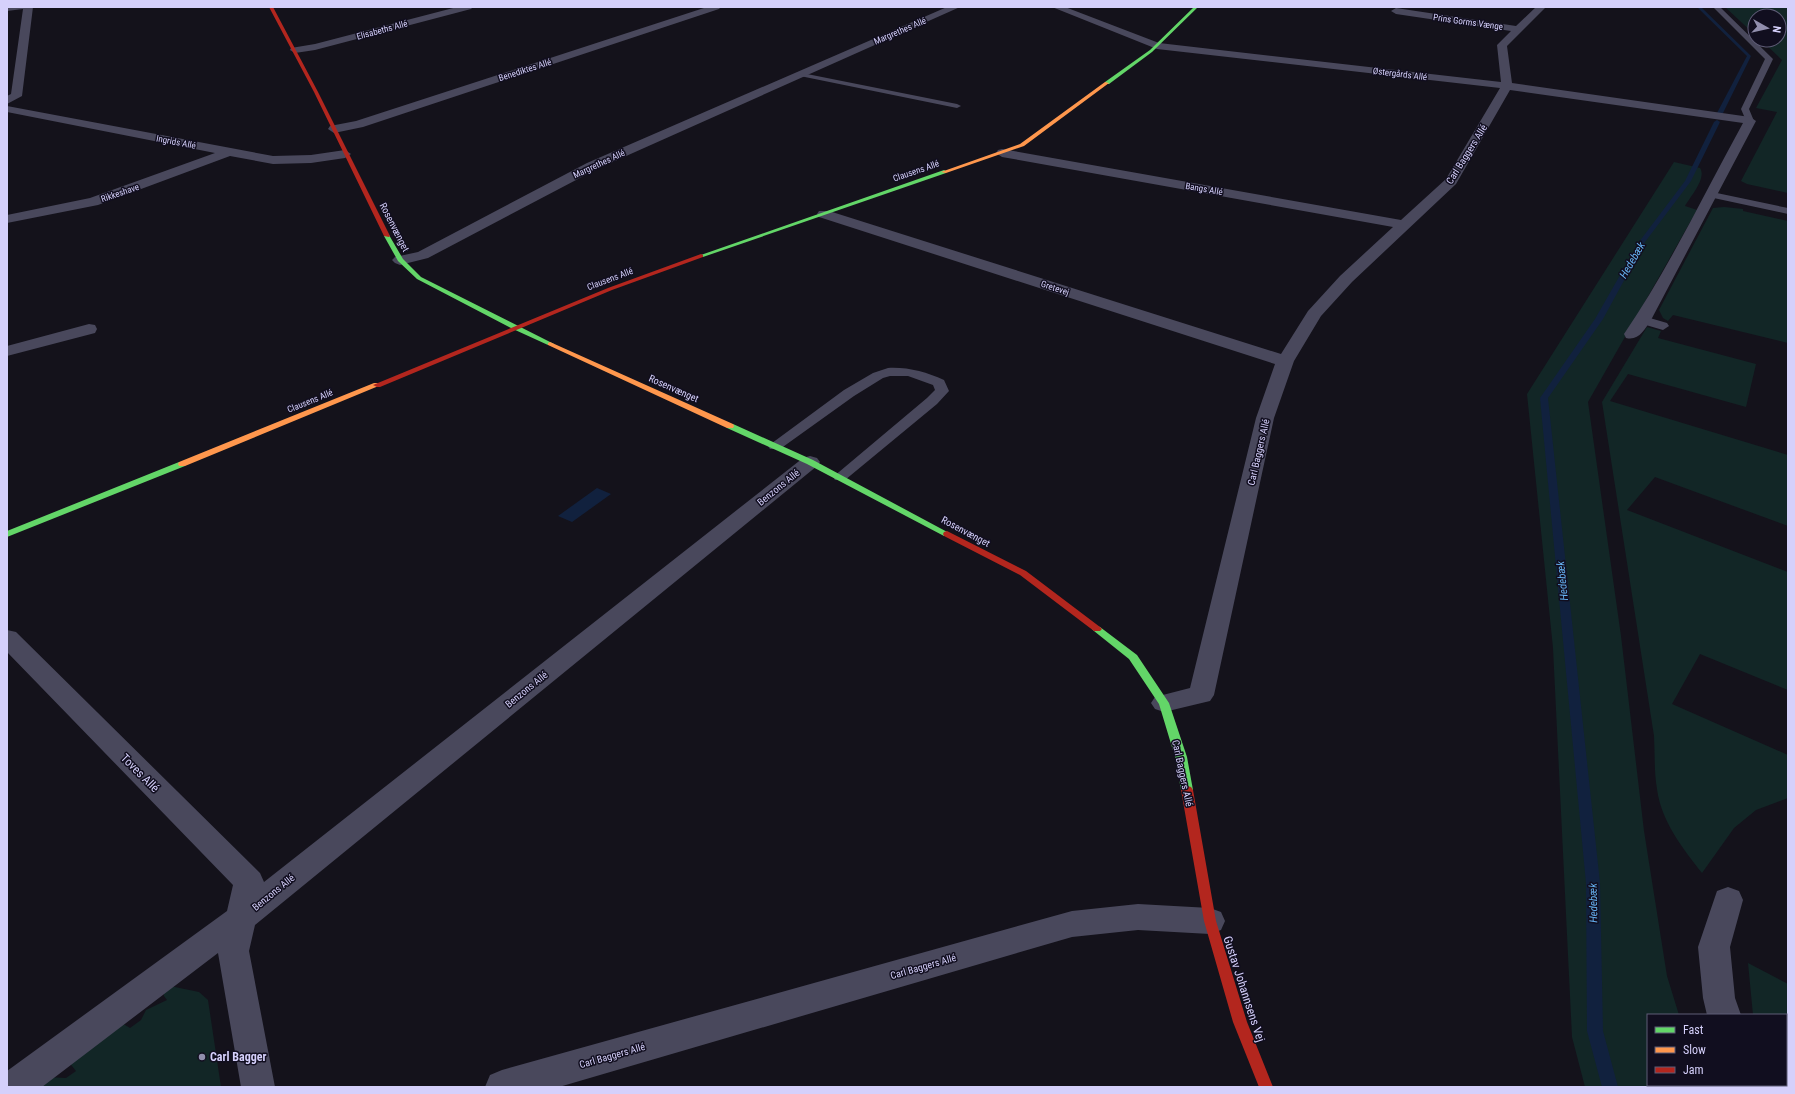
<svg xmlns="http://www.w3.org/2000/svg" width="1795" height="1094" viewBox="0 0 1795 1094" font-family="'Roboto Condensed',sans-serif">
  <rect width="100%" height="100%" fill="#14121b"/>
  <path fill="#122626" d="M1725,7H1788V193L1747,184L1741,181L1777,112L1756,108L1782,60L1761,40H1779V16H1755V35Z
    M1674,162L1700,168C1707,178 1690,197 1685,206L1697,210L1588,402L1621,636L1644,831L1667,976L1679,1015H1648V1085H1708L1709,1087H1585L1572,1037L1553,648L1527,394Z
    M1724,207L1743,209V211L1788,221V343L1673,315L1668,321L1663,318L1659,310L1713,208Z
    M1647,327L1661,331L1658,338L1756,364L1746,407L1628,374L1610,401L1788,455V526L1655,477L1627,510L1788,572V690L1700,654L1672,704L1788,755V798L1756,810L1734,828L1702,873C1683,849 1661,821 1657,789C1654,772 1655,754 1654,736L1602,402Z
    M1748,963L1788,984V1087H1779L1778,1085H1786V1015H1753Z
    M170,986L199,992L208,1000L221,1087H29L46,1077L66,1078L76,1071L68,1061L120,1022L130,1028L141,1020L146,1010L167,1000L164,996V991Z"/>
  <path fill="#11213e" d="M597,488L611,494L572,522L558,516Z"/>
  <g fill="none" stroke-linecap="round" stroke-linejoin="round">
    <path fill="#11213e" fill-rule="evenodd" d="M1697,7H1701L1751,56L1723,113L1720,115L1717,113L1747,56Z
      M1717,120L1720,122L1691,181L1645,242L1603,319L1548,398L1600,883L1603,1031L1618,1087H1602L1587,1031L1586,883L1540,398L1595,319L1639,242L1685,181L1714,122Z"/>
    <path fill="#49485c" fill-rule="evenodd" d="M1713,7H1720L1773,59L1749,109L1754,121L1753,123H1747L1741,109L1765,59Z
      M797,72L957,104L961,106L957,108L800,76H797Z
      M1712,192L1788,208V214L1709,197L1707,195L1709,193Z
      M1643,316L1667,323L1669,326L1663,330L1639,323L1637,320L1639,317Z
      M888,368C908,367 926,372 944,380L949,391L937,404L845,480H835L833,477L927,398L935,390L933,385L908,376H890L883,378L854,396L780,449H770L768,446L844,390L873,373Z"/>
    <path fill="#49485c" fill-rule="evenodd" d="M7,7H33L22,96L7,104V96L11,94L23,9L7,11Z
      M457,7H473L471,9L315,50L295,53L290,50L291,48L315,44Z
      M707,7H721L719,9L363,127L334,133L328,129L330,126L356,121Z
      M947,7H960L597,169L428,258L400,265L395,263L392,260L395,257L418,252L587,163Z
      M1052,7H1065L1159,43L1501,82L1497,45L1511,31L1396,14L1391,11L1396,8L1516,26L1536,7H1546L1507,46L1512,83L1750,117L1756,121L1651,320C1644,330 1639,341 1626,338L1624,334C1669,268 1704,194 1743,123L1510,90L1456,184L1352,282L1321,316L1294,361L1274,418L1214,695L1210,701L1164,712L1155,709L1151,703L1155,697L1190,688L1256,418L1275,364L819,217L817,214L819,211H829L1281,354L1308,311L1340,276L1393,227L1002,157L996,153L998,150L1002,149L1401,220L1446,179L1500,88L1157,49Z
      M7,106L273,156L311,155L345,150L351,154L345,158L311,163L273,164L230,156L98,205L7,223V215L90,198L215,153L7,112Z
      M89,324L95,325L97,329L95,333L7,356V346Z
      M810,456L817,458L820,462L817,466L255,925L249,951L275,1087H241L218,953L42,1087H7V1071L227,911L233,885L7,652V630L16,632L260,873L264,882L803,458Z
      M1728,887L1739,891L1743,900L1730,947L1735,998L1741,1015H1707L1703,998L1698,947L1717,891Z
      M1138,904L1210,908L1221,912L1225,921L1221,930L1210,934L1138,930L1072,937L559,1087H485L490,1075L502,1070L1072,911Z
      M1731,1085H1766V1087H1731Z"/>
    <path fill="#63d668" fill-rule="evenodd" d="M1194,7H1198L1152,52L1109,84H1105V82L1150,50Z
      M944,170L946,171V173L703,257L698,256Z
      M385,235H389L403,259L421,277L554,344L552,345H548L513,329L417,279L398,261L384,236Z
      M727,424H733L813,460L951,534L950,536H944L807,464L727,428L726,426Z
      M179,462H185L186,464L185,466L7,537V531Z
      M1097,626L1100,627L1137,655L1169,703L1187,757L1193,790L1191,793L1187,794L1183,793L1181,790L1175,757L1159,704L1129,659L1094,631L1092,629Z"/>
    <path fill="#ff974d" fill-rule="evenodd" d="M1105,82L1109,83L1024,146L946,173L941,172L1020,144Z
      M550,342L733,424L734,426L733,428H727L548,345V343Z
      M374,383H377L381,385L185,466H179L178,464L179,462Z"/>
    <path fill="#b3261e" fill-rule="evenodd" d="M269,7H273L318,92L390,236L389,237L384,236L314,92Z
      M701,254L703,255V257L612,290L380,387H377L373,385L608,288Z
      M947,531L1026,571L1100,627L1102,629L1100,631H1094L1020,575L944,536L943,534L944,532Z
      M1187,786L1191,787L1193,790L1216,921L1247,1022L1273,1087H1259L1233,1022L1204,921L1181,790L1183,787Z"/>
  </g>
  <circle fill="#918ead" stroke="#110e1f" stroke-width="1.5" cx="202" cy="1057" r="4"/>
  <g text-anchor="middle" stroke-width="3" stroke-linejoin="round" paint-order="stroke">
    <g font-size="9" fill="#d5d0fb" stroke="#110e1f">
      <text transform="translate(1468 22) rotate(8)" y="3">Prins Gorms Vænge</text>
      <text transform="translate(382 30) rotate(-15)" y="3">Elisabeths Allé</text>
      <text transform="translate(900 31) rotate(-23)" y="3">Margrethes Allé</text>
      <text transform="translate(525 70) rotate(-18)" y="3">Benediktes Allé</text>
      <text transform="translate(1400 74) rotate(7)" y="3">Østergårds Allé</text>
      <text transform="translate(176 142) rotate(11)" y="3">Ingrids Allé</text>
      <text transform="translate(599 164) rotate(-25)" y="3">Margrethes Allé</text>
      <text transform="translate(916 171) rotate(-19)" y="3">Clausens Allé</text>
      <text transform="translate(1204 189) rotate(10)" y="3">Bangs Allé</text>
      <text transform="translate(120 193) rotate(-19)" y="3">Rikkeshave</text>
      <text transform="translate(610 279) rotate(-21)" y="3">Clausens Allé</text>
      <text transform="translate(1055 288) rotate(18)" y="3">Gretevej</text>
      <text transform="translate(310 401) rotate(-22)" y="3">Clausens Allé</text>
    </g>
    <g font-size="10" fill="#d5d0fb" stroke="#110e1f">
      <text transform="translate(1466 154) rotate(-58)" y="4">Carl Baggers Allé</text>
      <text transform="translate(395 227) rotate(63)" y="4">Rosenvænget</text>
      <text transform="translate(674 388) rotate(24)" y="4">Rosenvænget</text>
      <text transform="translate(1258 452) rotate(-77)" y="4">Carl Baggers Allé</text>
      <text transform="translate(778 487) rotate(-39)" y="4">Benzons Allé</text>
      <text transform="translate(966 531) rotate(28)" y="4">Rosenvænget</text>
      <text transform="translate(526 689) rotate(-39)" y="4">Benzons Allé</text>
      <text transform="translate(1183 773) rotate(78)" y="4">Carl Baggers Allé</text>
      <text transform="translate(273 892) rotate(-39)" y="4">Benzons Allé</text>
      <text transform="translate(923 966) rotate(-16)" y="4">Carl Baggers Allé</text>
      <text transform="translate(612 1055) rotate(-16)" y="4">Carl Baggers Allé</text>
    </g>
    <g font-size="11" font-style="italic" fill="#66b2f3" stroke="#110e1f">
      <text transform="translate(1632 260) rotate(-60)" y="4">Hedebæk</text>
      <text transform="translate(1562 581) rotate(-96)" y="4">Hedebæk</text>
      <text transform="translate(1593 903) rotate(-91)" y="4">Hedebæk</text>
    </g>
    <g font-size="12" fill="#d5d0fb" stroke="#110e1f">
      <text transform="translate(140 773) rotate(45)" y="4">Toves Allé</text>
      <text transform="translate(1244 989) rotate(72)" y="4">Gustav Johannsens Vej</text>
    </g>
    <g font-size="12" font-weight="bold" fill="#d5d0fb" stroke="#110e1f" text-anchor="start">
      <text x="210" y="1061">Carl Bagger</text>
    </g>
  </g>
  <rect width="1795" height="1094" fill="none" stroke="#d5d0fb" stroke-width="16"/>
  <rect x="1647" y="1014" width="140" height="72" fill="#110e1f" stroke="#5f5c77"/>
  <rect x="1655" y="1027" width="20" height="6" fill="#63d668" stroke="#5f5c77"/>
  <text x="1683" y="1034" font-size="12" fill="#d5d0fb">Fast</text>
  <rect x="1655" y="1047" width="20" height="6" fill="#ff974d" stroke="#5f5c77"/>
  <text x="1683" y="1054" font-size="12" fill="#d5d0fb">Slow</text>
  <rect x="1655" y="1067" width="20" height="6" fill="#b3261e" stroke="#5f5c77"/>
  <text x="1683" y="1074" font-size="12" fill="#d5d0fb">Jam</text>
  <g transform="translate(1767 28) rotate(98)"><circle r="19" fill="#110e1f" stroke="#5f5c77"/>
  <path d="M0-3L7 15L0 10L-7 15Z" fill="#918ead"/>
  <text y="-6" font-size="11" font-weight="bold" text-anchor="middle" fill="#d5d0fb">N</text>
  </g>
</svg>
